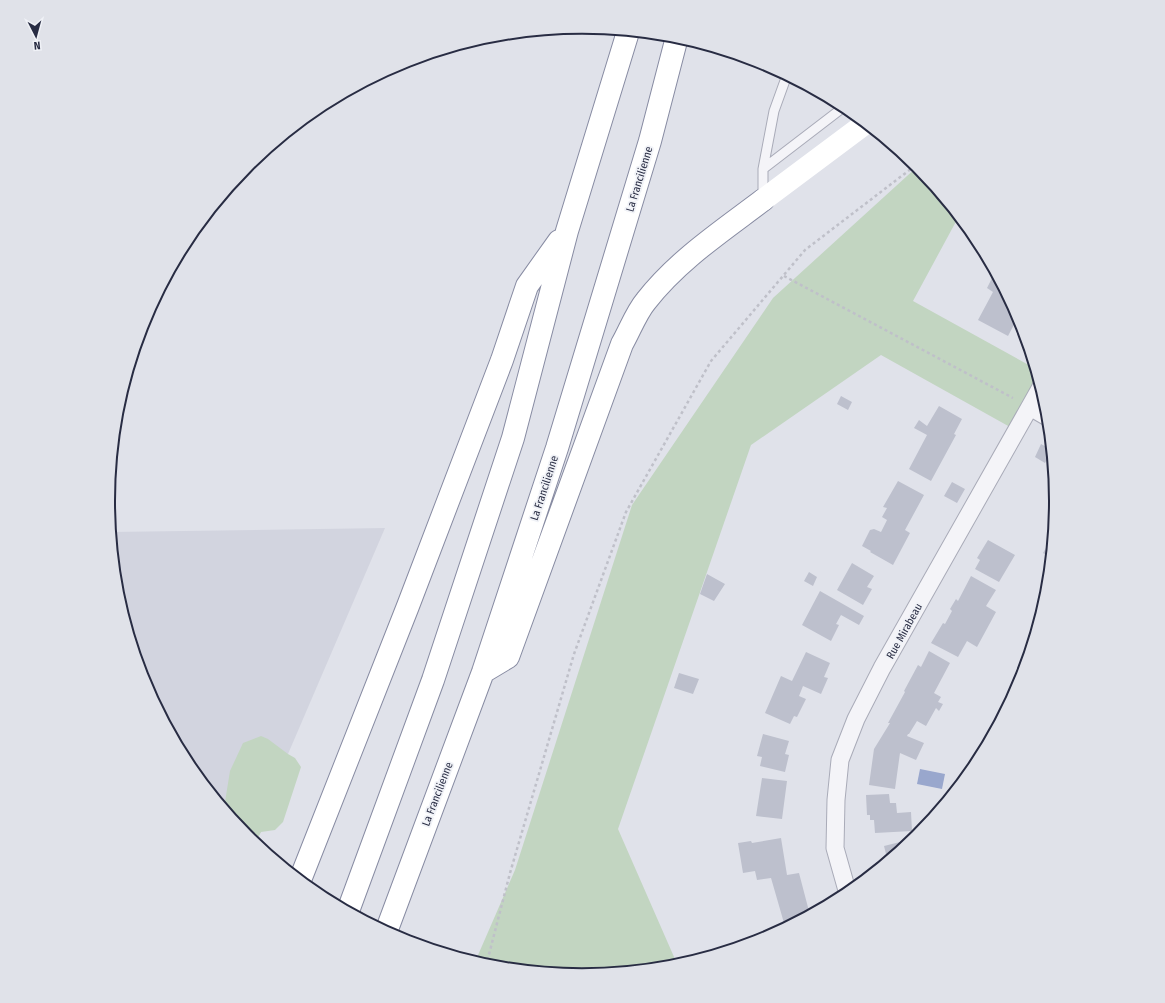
<svg xmlns="http://www.w3.org/2000/svg" width="1165" height="1003" viewBox="0 0 1165 1003" font-family="'Fira Sans Condensed',sans-serif">
  <rect width="100%" height="100%" fill="#e0e2ea"/>
  <path fill="#d2d4df" d="M385,528L288,754L261,832L255,843L247,837L188,765L144,683L117,594L111,532Z"/>
  <path fill="#c2d5c1" d="M918,166L959,216L913,301L1036,369L1038,377L1010,427L881,355L751,445L618,829L678,966L582,976L490,967L475,962L515,870L632,505L773,298Z
    M261,736L268,739L288,754L295,758L301,767L283,822L275,830L261,832L255,843L247,837L224,808L230,771L243,743Z"/>
  <path fill="#99a7cd" d="M920,769L945,774L942,789L917,784Z"/>
  <path fill="#bdc0cd" d="M992,278L1001,283L1020,318L1018,317L1008,336L978,320L993,292L987,288Z
    M841,396L852,402L848,410L837,404Z
    M939,406L962,419L954,434L956,435L931,481L909,469L927,435L914,428L919,420L927,426Z
    M1041,444L1052,450L1045,463L1035,457Z
    M898,481L924,495L905,530L910,533L893,565L870,552L871,551L862,546L870,530L874,529L881,532L887,520L882,517L887,508L883,507Z
    M952,482L965,489L957,503L944,496Z
    M1054,534L1051,558L1043,553Z
    M988,540L1015,555L999,582L975,569L980,560L977,558Z
    M852,563L874,576L867,587L872,589L863,605L837,590Z
    M809,572L817,577L813,586L804,581Z
    M707,574L725,584L714,601L700,594Z
    M971,576L996,590L986,606L996,612L977,647L967,641L958,657L931,643L943,623L945,624L952,611L950,609L956,599L958,601Z
    M820,591L864,616L859,625L841,615L836,624L839,625L831,641L802,625Z
    M929,651L950,663L934,693L941,697L938,702L943,704L939,711L936,708L926,726L917,721L909,734H908L907,736L924,743L916,760L900,753L895,789L869,785L874,749L890,723H888L905,692L904,691L918,665L921,667Z
    M806,652L830,663L824,677L828,678L821,694L803,686L799,696L806,699L797,717L794,716L790,724L765,713L781,676L792,681Z
    M679,673L699,679L693,694L674,688Z
    M763,734L789,741L785,754L789,755L785,772L760,766L762,757L757,756Z
    M762,778L787,781L782,819L756,816Z
    M889,794L890,803H896L897,813L911,812L912,831L875,833L874,820H870V815H867L866,795Z
    M781,838L787,875L799,873L810,915L784,923L771,878L757,880L755,871L743,873L738,843L751,841L752,843Z
    M904,841L906,847L888,862L884,846Z"/>
  <g fill="none" stroke-linecap="round" stroke-linejoin="round">
    <defs>
      <path id="lane" d="M763,169L845,106
        M763,197V169L774,111L787,75"/>
      <path id="street" d="M1030,407L1049,418
        M848,894L835,848L836,800L840,760L856,719L882,668L1041,387"/>
      <path id="highway" d="M483,672L508,657L622,344C630,330 636,313 646,301C678,260 722,231 763,200
        M300,880L408,606L502,360L527,286L559,241
        M348,911L433,680L513,438L567,231L628,32
        M386,932L483,672L557,448L650,141L677,37"/>
    </defs>
    <use href="#lane" stroke="#a9abb8" stroke-width="11"/>
    <use href="#street" stroke="#a9abb8" stroke-width="19"/>
    <use href="#highway" stroke="#878ba2" stroke-width="24"/>
    <path stroke="#bfc0c9" stroke-width="2.5" stroke-dasharray="3 3" stroke-linecap="butt" d="M784,276L1013,398
      M486,966L510,873L574,654L626,512L711,361L805,250L916,165"/>
    <use href="#lane" stroke="#f4f4f8" stroke-width="9"/>
    <use href="#street" stroke="#f4f4f8" stroke-width="17"/>
    <path stroke="#fff" stroke-width="22" d="M763,200L866,123"/>
    <use href="#highway" stroke="#fff" stroke-width="22"/>
  </g>
  <g text-anchor="middle" stroke-width="3.5" stroke-linejoin="round" paint-order="stroke">
    <g font-size="11" fill="#282c43" stroke="#f0f2f7">
      <text transform="translate(639 179) rotate(-73)" y="4">La Francilienne</text>
      <text transform="translate(544 488) rotate(-72)" y="4">La Francilienne</text>
      <text transform="translate(904 631) rotate(-61)" y="4">Rue Mirabeau</text>
      <text transform="translate(437 794) rotate(-69)" y="4">La Francilienne</text>
    </g>
  </g>
  <path d="M0 0H1165V1003H0ZM115 501a467 467 0 1 1 934 0a467 467 0 1 1-934 0Z" fill="#e0e2e9" fill-rule="evenodd"/>
  <path fill="none" stroke="#282c43" stroke-width="2" d="M115 501a467 467 0 1 1 934 0a467 467 0 1 1-934 0Z"/>
  <g transform="translate(36 36) rotate(174)" stroke="#f0f2f7" stroke-width="3" paint-order="stroke">
  <path d="M0-3L7 15L0 10L-7 15Z" fill="#282c43"/>
  <text y="-6" font-size="11" font-weight="bold" text-anchor="middle" fill="#282c43">N</text>
  </g>
</svg>
